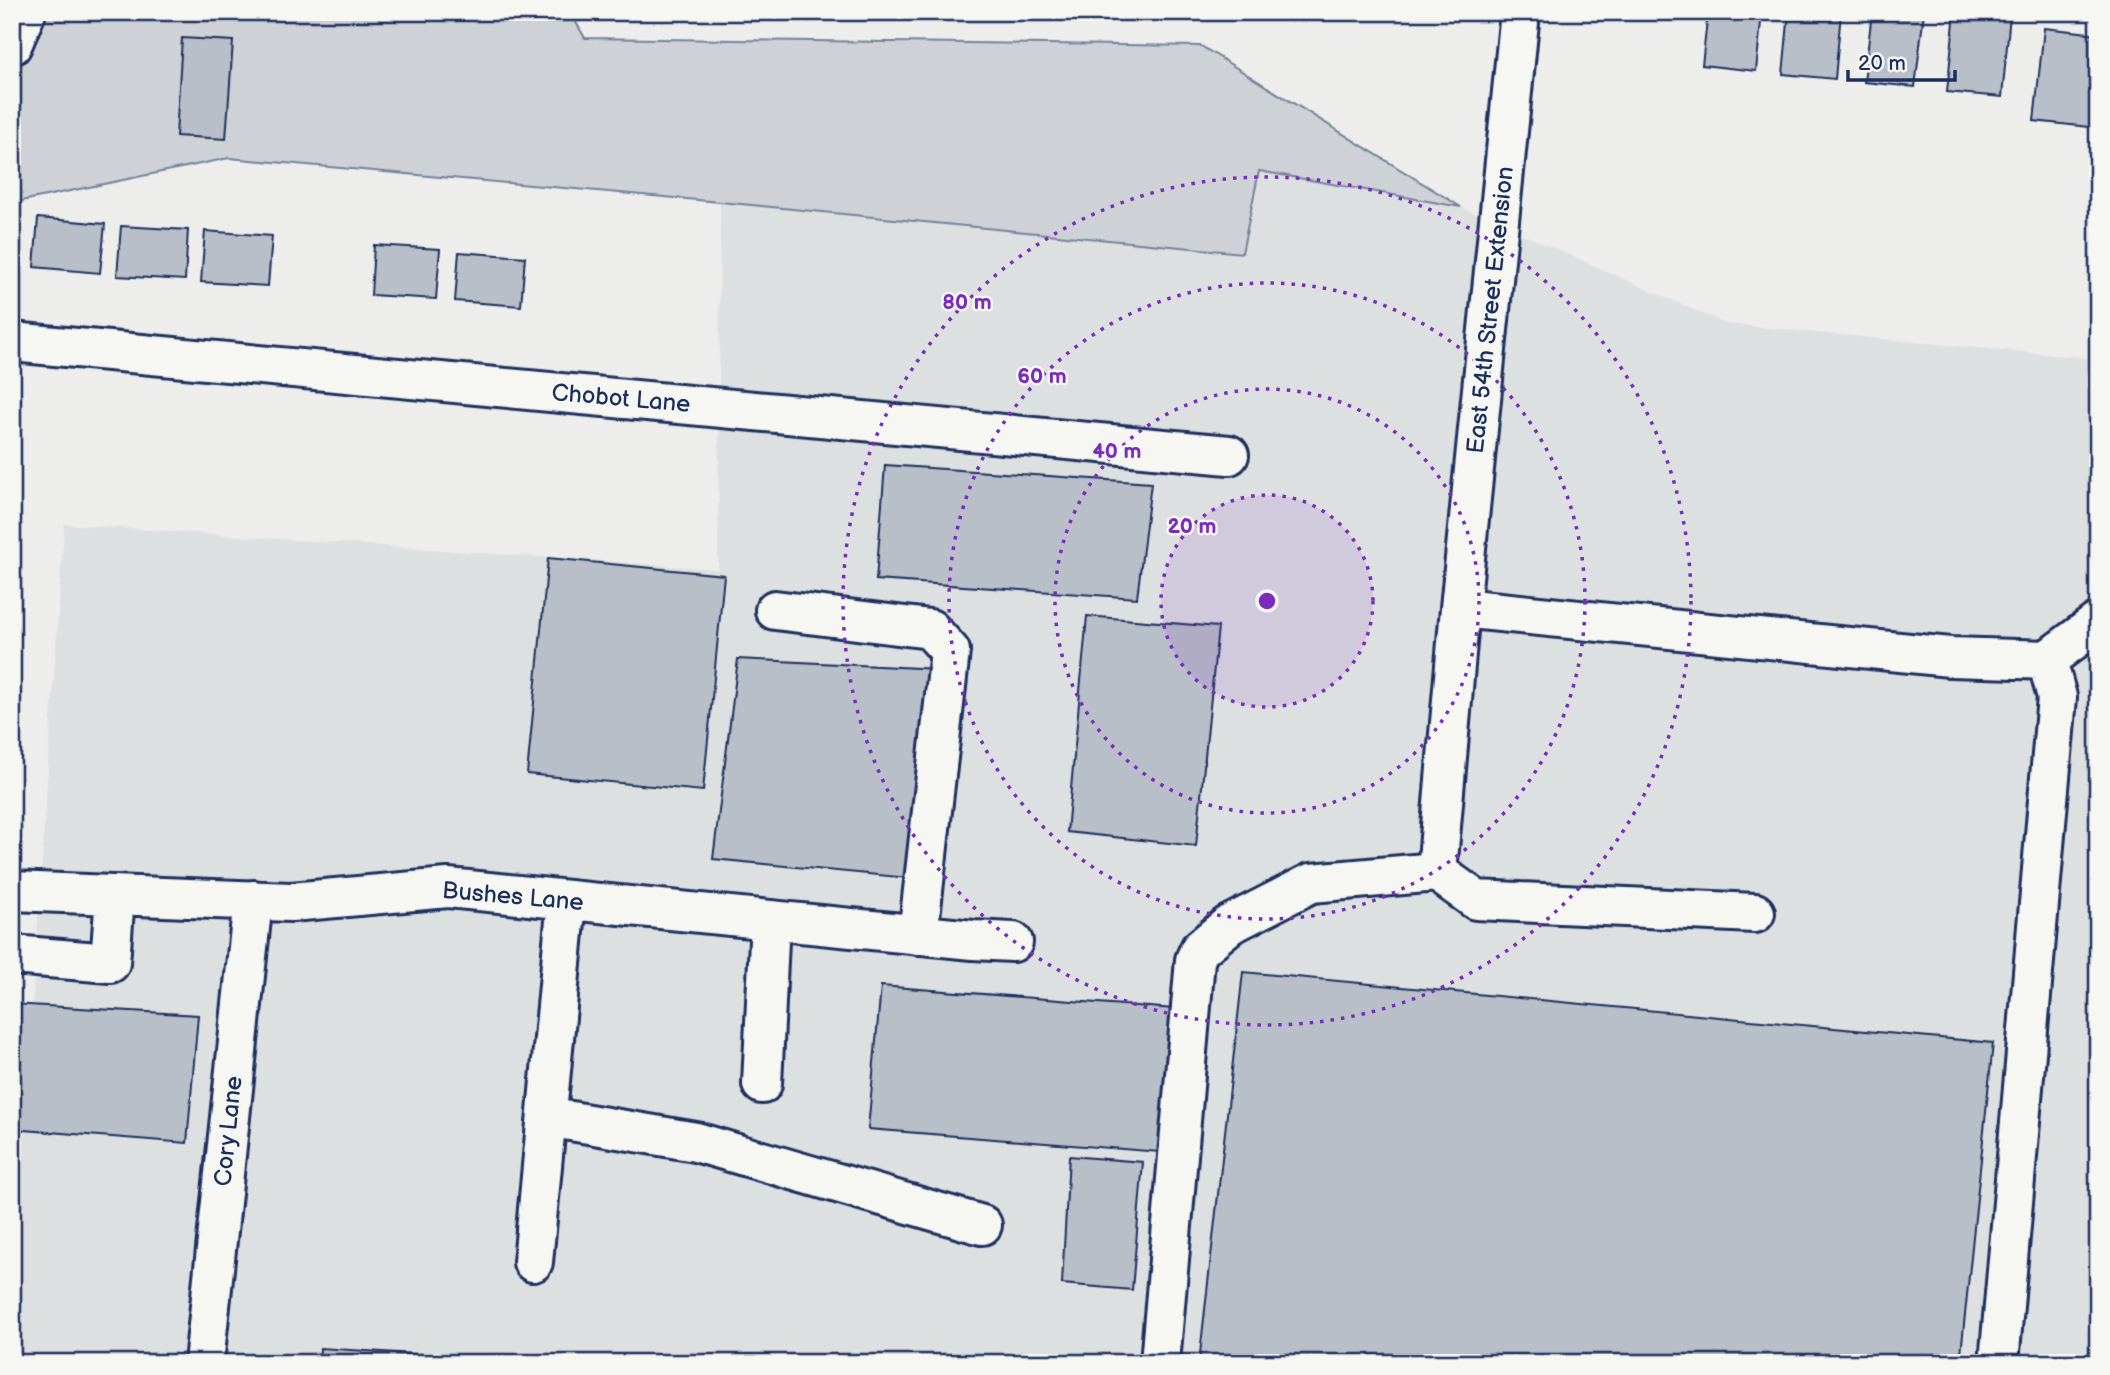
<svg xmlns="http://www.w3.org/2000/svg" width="2110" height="1375" viewBox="0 0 2110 1375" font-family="'Balsamiq Sans',sans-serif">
  <rect width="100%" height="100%" fill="#edeeec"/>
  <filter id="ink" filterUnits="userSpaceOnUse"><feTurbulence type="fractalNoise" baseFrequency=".0143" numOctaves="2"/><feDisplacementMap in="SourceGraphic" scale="14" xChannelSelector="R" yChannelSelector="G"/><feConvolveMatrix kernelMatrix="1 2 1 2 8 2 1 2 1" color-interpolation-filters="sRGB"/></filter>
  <g filter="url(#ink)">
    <path fill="#dde0e1" d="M1258,171L1461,207L1726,324L2098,359V1363H12V1317L64,524L718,569L720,202L1242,253Z"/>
    <path fill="#ced2d7" stroke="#74809a" stroke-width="2" d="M12,12H570L585,38L1201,46L1461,207L1259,171L1242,253L720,202L229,158L12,203Z"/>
    <path fill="#b9bfc8" stroke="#1b2f5e" stroke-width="2" d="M1708,12H1762L1756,71L1702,65Z
      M1789,12H1841L1835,79L1783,74Z
      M1872,12H1924L1915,87L1864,82Z
      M1955,12L2010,15L2002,97L1947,92Z
      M2044,28L2098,34V128L2034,121Z
      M182,38L233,41L226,139L176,136Z
      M38,218L105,224L100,273L34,267Z
      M121,226L188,230L185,280L117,276Z
      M205,231L272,236L268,286L201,282Z
      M374,245L440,249L436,299L371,295Z
      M459,252L525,257L521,306L455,301Z
      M885,465L1151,483L1137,598L876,580Z
      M548,558L724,575L703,791L527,774Z
      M1087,616L1218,627L1196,846L1067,832Z
      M738,659L938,669L919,879L713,859Z
      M1243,972L1993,1043L1960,1363H1199Z
      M881,986L1187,1010L1173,1153L868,1129Z
      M12,1004L198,1015L187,1143L12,1129Z
      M1069,1156L1143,1162L1132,1290L1062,1284Z
      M320,1348L554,1363H319Z"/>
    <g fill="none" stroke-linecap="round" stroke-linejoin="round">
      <defs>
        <path id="minor" d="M1520,12L1460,608L1437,872L1476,900L1755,913
          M12,45L26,12
          M12,342L1229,455
          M1460,608L1950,657L2047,660L2098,622
          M775,610L930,629L950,651L918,935
          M12,891L291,902L448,888L973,940L1013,942
          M12,955L110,963L115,895
          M762,1084L770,920
          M547,1117L696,1142L982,1225
          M533,1262L567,900
          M204,1363L253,900
          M1160,1363L1195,960L1200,949L1229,925L1311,883L1437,872
          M1999,1363L2057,697L2047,660"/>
      </defs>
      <use href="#minor" stroke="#1b2f5e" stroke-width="44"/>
      <use href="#minor" stroke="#f6f6f2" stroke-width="38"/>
    </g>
  </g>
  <circle cx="1267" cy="601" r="106" fill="#7b2cbf" fill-opacity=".12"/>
  <g fill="none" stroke="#7b2cbf" stroke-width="3.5" stroke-dasharray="3.5 7">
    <circle cx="1267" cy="601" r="106"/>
    <circle cx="1267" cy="601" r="212"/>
    <circle cx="1267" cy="601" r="318"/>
    <circle cx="1267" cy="601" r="424"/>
  </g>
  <g text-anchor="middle" stroke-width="5" stroke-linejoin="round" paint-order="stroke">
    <g font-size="24" fill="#1b2f5e" stroke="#f6f6f2">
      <text transform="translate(1490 310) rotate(-84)" y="8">East 54th Street Extension</text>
      <text transform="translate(621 398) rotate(5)" y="8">Chobot Lane</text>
      <text transform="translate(513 896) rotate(5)" y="8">Bushes Lane</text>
      <text transform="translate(228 1131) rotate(-84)" y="8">Cory Lane</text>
    </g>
  </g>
  <circle cx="1267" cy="601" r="10" fill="#7b2cbf" stroke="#f6f6f2" stroke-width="3.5"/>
  <g font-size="21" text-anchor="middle" font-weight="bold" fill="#7b2cbf" stroke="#f6f6f2" stroke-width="5" stroke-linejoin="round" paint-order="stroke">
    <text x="967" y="309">80 m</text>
    <text x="1042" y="383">60 m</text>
    <text x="1117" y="458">40 m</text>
    <text x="1192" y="533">20 m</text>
  </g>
  <rect width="2110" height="1375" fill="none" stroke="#f6f6f2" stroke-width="42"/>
  <rect x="21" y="21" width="2068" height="1333" fill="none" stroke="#1b2f5e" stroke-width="2.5" filter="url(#ink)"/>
  <path d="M1848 70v10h107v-10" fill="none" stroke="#1b2f5e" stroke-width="3.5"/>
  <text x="1858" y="70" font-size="21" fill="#1b2f5e" stroke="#f6f6f2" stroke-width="5" paint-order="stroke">20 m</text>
</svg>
